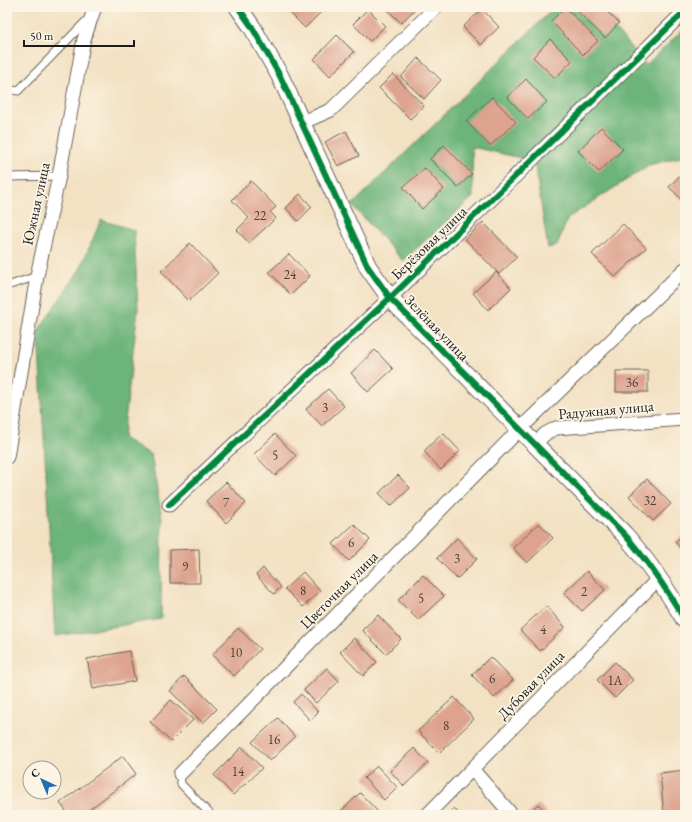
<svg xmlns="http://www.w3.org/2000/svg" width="692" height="822" viewBox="0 0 692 822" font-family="'EB Garamond',serif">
  <rect width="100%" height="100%" fill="#fcf5e5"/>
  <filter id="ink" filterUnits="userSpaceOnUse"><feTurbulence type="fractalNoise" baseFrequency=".025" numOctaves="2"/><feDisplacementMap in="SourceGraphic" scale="8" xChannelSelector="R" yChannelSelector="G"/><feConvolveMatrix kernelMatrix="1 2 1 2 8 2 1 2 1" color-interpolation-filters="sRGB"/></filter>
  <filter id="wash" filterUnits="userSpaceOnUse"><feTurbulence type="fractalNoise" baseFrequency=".012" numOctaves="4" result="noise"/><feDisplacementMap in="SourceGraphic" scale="16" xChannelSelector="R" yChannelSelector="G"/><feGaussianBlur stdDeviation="0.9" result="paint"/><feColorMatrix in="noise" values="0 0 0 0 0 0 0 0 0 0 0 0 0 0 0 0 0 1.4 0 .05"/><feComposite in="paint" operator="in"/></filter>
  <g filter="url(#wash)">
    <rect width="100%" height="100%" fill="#f3e1c3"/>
    <path fill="#6cb47a" stroke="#44684b" d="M555,7H596L646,65L685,28V156L649,165L568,218L557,245L548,248L534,161L472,147L473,197L403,261L352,205Z
      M101,220L134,230L138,309L123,438L151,455L162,518L161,619L55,636L38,331L80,269Z"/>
    <g id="blocks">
      <path fill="#dda38e" d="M293,7H326L305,28L288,11Z
        M385,7H417L401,23Z
        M565,7L598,41L583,55L551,21Z
        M573,7H602L619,23L605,38Z
        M368,9L385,26L370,41L353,24Z
        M482,9L499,27L481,45L463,27Z
        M337,35L354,52L330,76L314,59Z
        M550,39L572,61L555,78L533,57Z
        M418,58L441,80L424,99L401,77Z
        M393,74L424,106L410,119L379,88Z
        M526,79L547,102L528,119L507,97Z
        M492,97L516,122L490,146L466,121Z
        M601,127L623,149L599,172L578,151Z
        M346,131L359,156L338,166L325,142Z
        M444,145L472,174L458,187L430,159Z
        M425,168L444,189L422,209L403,187Z
        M685,170V203L669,187Z
        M251,181L276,207L270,212L276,218L249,243L237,230L249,218L232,200Z
        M300,194L312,207L298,221L286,208Z
        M483,222L517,257L499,274L465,239Z
        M623,224L646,248L615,277L592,254Z
        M190,243L218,273L189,301L161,271Z
        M289,254L310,276L291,295L269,272Z
        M496,272L511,288L488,310L473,293Z
        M375,350L393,369L368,392L351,373Z
        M616,371H648V392H616Z
        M328,389L344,406L322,426L306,409Z
        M443,433L460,451L441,470L424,451Z
        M275,434L296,456L275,476L254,454Z
        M398,475L410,488L391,506L379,493Z
        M647,479L671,504L653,521L629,496Z
        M226,482L246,503L226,523L206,501Z
        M539,523L553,538L527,563L513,548Z
        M354,524L370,540L349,561L333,544Z
        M685,533V553L675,542Z
        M457,538L477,559L457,579L437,558Z
        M199,549L200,583H170V550Z
        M263,568L281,587L274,594L256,575Z
        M587,571L605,590L582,611L564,593Z
        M303,572L320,591L303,607L285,589Z
        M423,575L444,596L418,620L398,600Z
        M546,606L565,627L540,651L520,630Z
        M378,615L401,639L386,654L362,630Z
        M238,628L260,649L234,676L212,655Z
        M354,638L377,662L363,676L340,652Z
        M129,651L135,681L93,689L87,659Z
        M490,657L513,680L494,698L472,675Z
        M615,662L633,680L615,698L597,680Z
        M327,668L339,681L316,703L304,690Z
        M184,676L217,709L203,723L170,691Z
        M301,694L318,712L310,720L293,702Z
        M454,697L474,719L439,753L418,731Z
        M171,700L193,720L171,742L150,722Z
        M278,718L295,737L270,761L252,742Z
        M242,747L262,768L233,795L214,775Z
        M414,748L428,763L404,786L390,771Z
        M123,756L136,774L82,815H69L60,803Z
        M377,766L397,787L384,800L364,778Z
        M685,770V815H664L660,773Z
        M360,793L378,812L375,815H341L339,813Z
        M538,804L549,815H527Z
        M454,808L460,815H447Z"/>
    </g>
  </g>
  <g filter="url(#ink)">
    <use href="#blocks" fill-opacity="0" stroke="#676156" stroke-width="1"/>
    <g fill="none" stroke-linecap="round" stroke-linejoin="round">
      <defs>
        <path id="service" d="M7,89L18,91L87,20
          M7,177L59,176
          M7,286L37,276
          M180,774L181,784L211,815"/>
        <path id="minor" d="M301,123L331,110L436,7
          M535,444L545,434L556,428L685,419
          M7,457L37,276L59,176L84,39L95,7
          M169,505L390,298L685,11
          M472,769L512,815
          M180,774L520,429L685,269
          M427,815L659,578"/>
        <path id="tertiary" d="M238,7L252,27L280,76L368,267L390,298L625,535C648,561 667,590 685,620"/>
      </defs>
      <use href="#service" stroke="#676156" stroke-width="9"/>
      <use href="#minor" stroke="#676156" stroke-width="15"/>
      <use href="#tertiary" stroke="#676156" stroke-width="19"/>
      <use href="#service" stroke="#fff" stroke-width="7"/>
      <use href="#minor" stroke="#fff" stroke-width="13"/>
      <use href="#tertiary" stroke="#fff" stroke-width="17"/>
      <defs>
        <path id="cycleway" d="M238,7L252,27L280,76L368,267L390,298L625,535C648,561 667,590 685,620
          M169,505L390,298L685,11"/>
      </defs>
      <use href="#cycleway" stroke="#fcf5e5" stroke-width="8"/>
      <use href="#cycleway" stroke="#00873e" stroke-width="6"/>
    </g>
  </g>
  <g text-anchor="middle" stroke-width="3.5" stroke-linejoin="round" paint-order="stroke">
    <g font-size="13" fill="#4c3e38">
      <text x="260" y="220">22</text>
      <text x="290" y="279">24</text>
      <text x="632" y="387">36</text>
      <text x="325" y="412">3</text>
      <text x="275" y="460">5</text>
      <text x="650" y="505">32</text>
      <text x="226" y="507">7</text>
      <text x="351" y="547">6</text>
      <text x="457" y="563">3</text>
      <text x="185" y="571">9</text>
      <text x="303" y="595">8</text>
      <text x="584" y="596">2</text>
      <text x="421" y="603">5</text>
      <text x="543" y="634">4</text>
      <text x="236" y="657">10</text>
      <text x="492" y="683">6</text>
      <text x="615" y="685">1А</text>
      <text x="446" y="730">8</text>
      <text x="274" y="744">16</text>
      <text x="238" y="776">14</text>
    </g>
    <g font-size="15" fill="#1c1c1c" stroke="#fcf5e5">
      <text transform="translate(36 204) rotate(-78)" y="5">Южная улица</text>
      <text transform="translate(429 243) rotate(-44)" y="5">Берёзовая улица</text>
      <text transform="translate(437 328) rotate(46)" y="5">Зелёная улица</text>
      <text transform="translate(606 410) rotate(-5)" y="5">Радужная улица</text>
      <text transform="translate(339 590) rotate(-45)" y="5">Цветочная улица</text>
      <text transform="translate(531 685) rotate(-46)" y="5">Дубовая улица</text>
    </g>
  </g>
  <rect width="692" height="822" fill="none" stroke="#fcf5e5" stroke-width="24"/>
  <g transform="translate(42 780) rotate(316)"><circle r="19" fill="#fcf5e5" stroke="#a29e95"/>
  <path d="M0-3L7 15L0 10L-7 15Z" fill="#1f6fb2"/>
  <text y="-6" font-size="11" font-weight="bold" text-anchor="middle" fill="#1c1c1c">С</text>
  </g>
  <path d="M24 40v6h110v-6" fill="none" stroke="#1c1c1c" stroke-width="2"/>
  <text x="30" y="40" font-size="12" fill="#1c1c1c" stroke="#fcf5e5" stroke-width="3" paint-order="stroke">50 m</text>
</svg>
